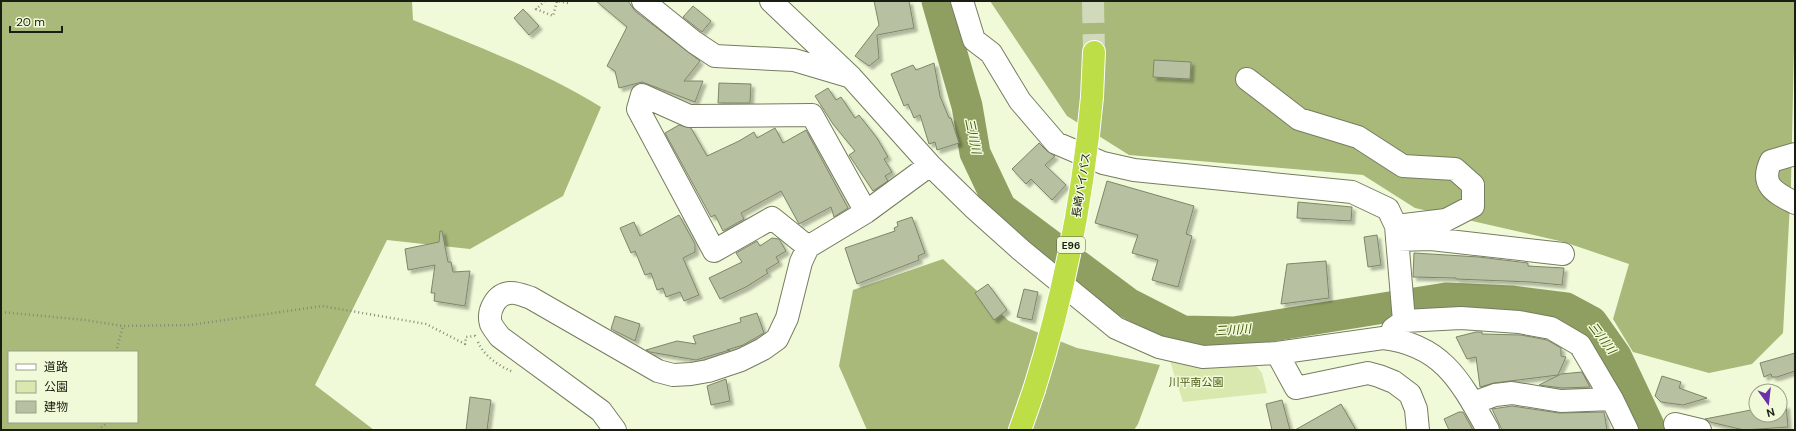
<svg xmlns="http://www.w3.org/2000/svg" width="1796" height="431" viewBox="0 0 1796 431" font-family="'DM Sans','Noto Sans JP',sans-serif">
  <defs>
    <filter id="shadow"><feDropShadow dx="3.5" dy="3.5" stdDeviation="1" flood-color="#0004"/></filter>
  </defs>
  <rect width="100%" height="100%" fill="#f0fad8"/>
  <path fill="#d8e8ae" d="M1170,361L1209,365L1252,361L1262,373L1267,393L1183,402Z"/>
  <path fill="#a8b97a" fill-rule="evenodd" d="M1,1H412L413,20C477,46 542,71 601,107L563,196L470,249L387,240L315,385L374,430H1ZM9,352H137V422H9Z
    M990,1H1795L1791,185L1783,333L1752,364L1709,373L1633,352L1613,319L1629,264L1564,242L1415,208L1363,175L1129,155L1067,116Z
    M943,259L1009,321L1077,348L1160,365L1138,424L1134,430H867L839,366L853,290Z"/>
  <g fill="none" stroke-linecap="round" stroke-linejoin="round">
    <path stroke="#8f9f61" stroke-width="31" d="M937,1L967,106L975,153L1001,208L1128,303L1183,331L1234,332L1446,298L1511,301L1566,308L1592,322L1616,356L1651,430"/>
  </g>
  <path fill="#b7c0a1" stroke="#7d8668" filter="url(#shadow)" d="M596,1H628L635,11L700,61L684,81H703L695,102L642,82L619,88L615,71L607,66L627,27Z
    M874,1H909L914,28L877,35L879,58L869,66L855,56L879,25Z
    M693,6L711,21L702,32L683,17Z
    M523,9L539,26L529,35L514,18Z
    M1154,60L1191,62L1190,79L1153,77Z
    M934,63L940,96L949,118H951L959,143L937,150L935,142L929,144L920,115L914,118L908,104L904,106L891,74L913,65L916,70Z
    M719,83L751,84L750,103H718Z
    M828,88L836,100L841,97L855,118L859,115L877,138L888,157L884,159L892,172L885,176L888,181L873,191L849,155L855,151L833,124L815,96Z
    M679,125L691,128L707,156L739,141L754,132L757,138L775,128L783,143L806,130L848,208L834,217L831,207L799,224L781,191L741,213L744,219L723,231L715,215L711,217L665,133Z
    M1039,143L1047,151L1055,156L1045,165L1066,185L1052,200L1031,179L1026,184L1012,169Z
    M1107,181L1194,206L1186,234L1192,236L1178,287L1152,280L1158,260L1132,253L1138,235L1095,223Z
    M1298,202L1352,207L1351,221L1297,218Z
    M679,215L695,244V252L683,258L699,295L684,301L680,292L666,297L663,288L657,290L651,273L645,275L635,251L631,253L620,228L634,222L640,236Z
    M912,217L925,253L918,256L919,260L857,284L845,248L895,231L894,228L898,226L897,222Z
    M440,231H442L448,262H451L453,272L470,271L465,306L434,301L435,293H431L435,265L408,270L405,249L439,242Z
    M1377,235L1381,265L1368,267L1364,237Z
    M772,238L779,239L786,251L776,257L779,262L766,270L768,273L746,287L720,299L709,278L742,262L736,253L757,241L760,246Z
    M1414,253L1479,257L1528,263V266L1564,268L1562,285L1531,282L1456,279V278L1413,277Z
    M1326,261L1329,298L1281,304L1287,264Z
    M988,284L1007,310L994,320L975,293Z
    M1024,289L1038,292L1032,320L1017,317Z
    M757,313L764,333L743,345L727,350H730L696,360L650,352L646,350L677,341L696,344L693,336L741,322L740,318Z
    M615,316L640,324L635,341L611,329Z
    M1476,332H1482V334L1521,335L1547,340L1561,348V356L1566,357L1558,375L1494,383L1480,387L1476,357L1467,359L1456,337Z
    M1795,353V371L1777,377H1772L1771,374L1764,377L1760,363Z
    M1582,372L1590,387L1562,388L1539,385L1561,374Z
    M1662,376L1681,382L1679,388L1707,398L1683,405L1661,402L1655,396Z
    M726,379L730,401L711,405L707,386Z
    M470,397L491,400L487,430H466Z
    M1282,400L1290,430H1272L1266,404Z
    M1341,404L1356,430H1295Z
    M1786,405L1788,427L1744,430L1710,422L1705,419L1756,409V415H1780V406Z
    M1512,406L1559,413L1604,412L1607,430H1502L1492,409Z
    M1459,412H1463L1473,430H1449L1444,419Z"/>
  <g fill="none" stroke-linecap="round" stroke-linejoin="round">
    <path stroke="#d0d9ba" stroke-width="22" stroke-dasharray="22 11" stroke-linecap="butt" d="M1093,1L1094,52"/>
    <defs>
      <path id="minor" d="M643,1L694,42L715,56L794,60L848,76
        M771,1L851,77L930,165L973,207L1021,250L1116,328L1159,347L1203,357L1277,353L1383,338C1443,345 1461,382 1488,430
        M962,1L974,40L991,53L1020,101L1056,143L1103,163L1134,170L1352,192L1388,209L1396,226L1404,321
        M1247,79L1299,119L1358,137L1403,166L1455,169L1473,185V206L1446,220L1396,226
        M1795,154L1771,161C1759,186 1776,193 1795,203
        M1397,240L1431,239L1563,254
        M808,247L772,218L714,251L638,109L642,95L689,116L812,115L866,212
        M1393,329L1404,321L1461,318L1519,322L1551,328L1580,345L1612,399L1627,430
        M1277,353L1296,388L1368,373L1379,376L1394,382L1410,394L1416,409L1418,430
        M1473,403L1495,395L1512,393L1561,401L1612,399
        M1675,424L1700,430
        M615,430L601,411L500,337C497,333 493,328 491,324C487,311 496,294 510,293C516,292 525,296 531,298L658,371L673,375L691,374L708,371L741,360L763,349L777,339L787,318L801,262L808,247L866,212L930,165"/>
      <path id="highway" d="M1092,97L1094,52
        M1020,430L1034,390"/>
    </defs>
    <use href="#minor" stroke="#757d60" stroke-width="24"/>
    <use href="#highway" stroke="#fff" stroke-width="24"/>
    <path stroke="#858b74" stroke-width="2.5" stroke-dasharray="1 3" stroke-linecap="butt" d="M545,1L536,9L553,16L557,1L568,3V1
      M1,312L85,320L123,326L190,325L322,306L426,324L465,344L466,337L475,336L476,338
      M478,342C484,356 499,366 513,372
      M116,352L123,326
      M98,430L108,422"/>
    <use href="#minor" stroke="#fff" stroke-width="22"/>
    <use href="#highway" stroke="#bdde47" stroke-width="22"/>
    <defs>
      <path id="highway-bridge" d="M1034,390C1064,295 1083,197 1092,97"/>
    </defs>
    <use href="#highway-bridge" stroke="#fff" stroke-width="24" stroke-linecap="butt"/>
    <use href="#highway-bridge" stroke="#bdde47" stroke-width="22"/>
  </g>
  <g text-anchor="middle" stroke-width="3" stroke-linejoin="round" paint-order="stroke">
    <rect fill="#f0fad8" stroke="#5a5f4d" stroke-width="1" x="1057" y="237" width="28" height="16" rx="3"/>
    <g font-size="10" font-weight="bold" fill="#1a1d11">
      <text x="1071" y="249">E96</text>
    </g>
    <g font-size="11" fill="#1a1d11" stroke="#f0fad8">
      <text transform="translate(1081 185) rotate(-81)" y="4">長崎バイパス</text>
    </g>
    <g font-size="11" fill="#4d5c17" stroke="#f0fad8">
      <text x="1196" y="386">川平南公園</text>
    </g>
    <g font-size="12" font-style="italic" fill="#47550e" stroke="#f0fad8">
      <text transform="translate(973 136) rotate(78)" y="4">三川川</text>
      <text transform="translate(1233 330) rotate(-4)" y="4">三川川</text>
      <text transform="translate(1602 338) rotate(53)" y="4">三川川</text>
    </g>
  </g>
  <rect width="1796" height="431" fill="none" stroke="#1a1d11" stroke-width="4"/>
  <rect x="8" y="351" width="130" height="72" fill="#f0fad8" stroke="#9aa288"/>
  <rect x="16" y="364" width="20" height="6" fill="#ffffff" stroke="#9aa288"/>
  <text x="44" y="371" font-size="12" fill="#1a1d11">道路</text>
  <rect x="16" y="381" width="20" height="12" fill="#d8e8ae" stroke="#9aa288"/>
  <text x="44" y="391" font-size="12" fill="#1a1d11">公園</text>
  <rect x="16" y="401" width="20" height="12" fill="#b7c0a1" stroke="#9aa288"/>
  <text x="44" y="411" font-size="12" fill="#1a1d11">建物</text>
  <g transform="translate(1768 403) rotate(165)"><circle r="19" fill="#f0fad8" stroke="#9aa288"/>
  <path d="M0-3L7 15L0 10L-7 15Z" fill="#6a32a9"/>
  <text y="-6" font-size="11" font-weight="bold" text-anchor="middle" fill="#1a1d11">N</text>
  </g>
  <path d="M10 26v6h52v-6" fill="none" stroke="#1a1d11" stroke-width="2"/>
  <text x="16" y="26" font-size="12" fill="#1a1d11" stroke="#f0fad8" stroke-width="3" paint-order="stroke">20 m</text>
</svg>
